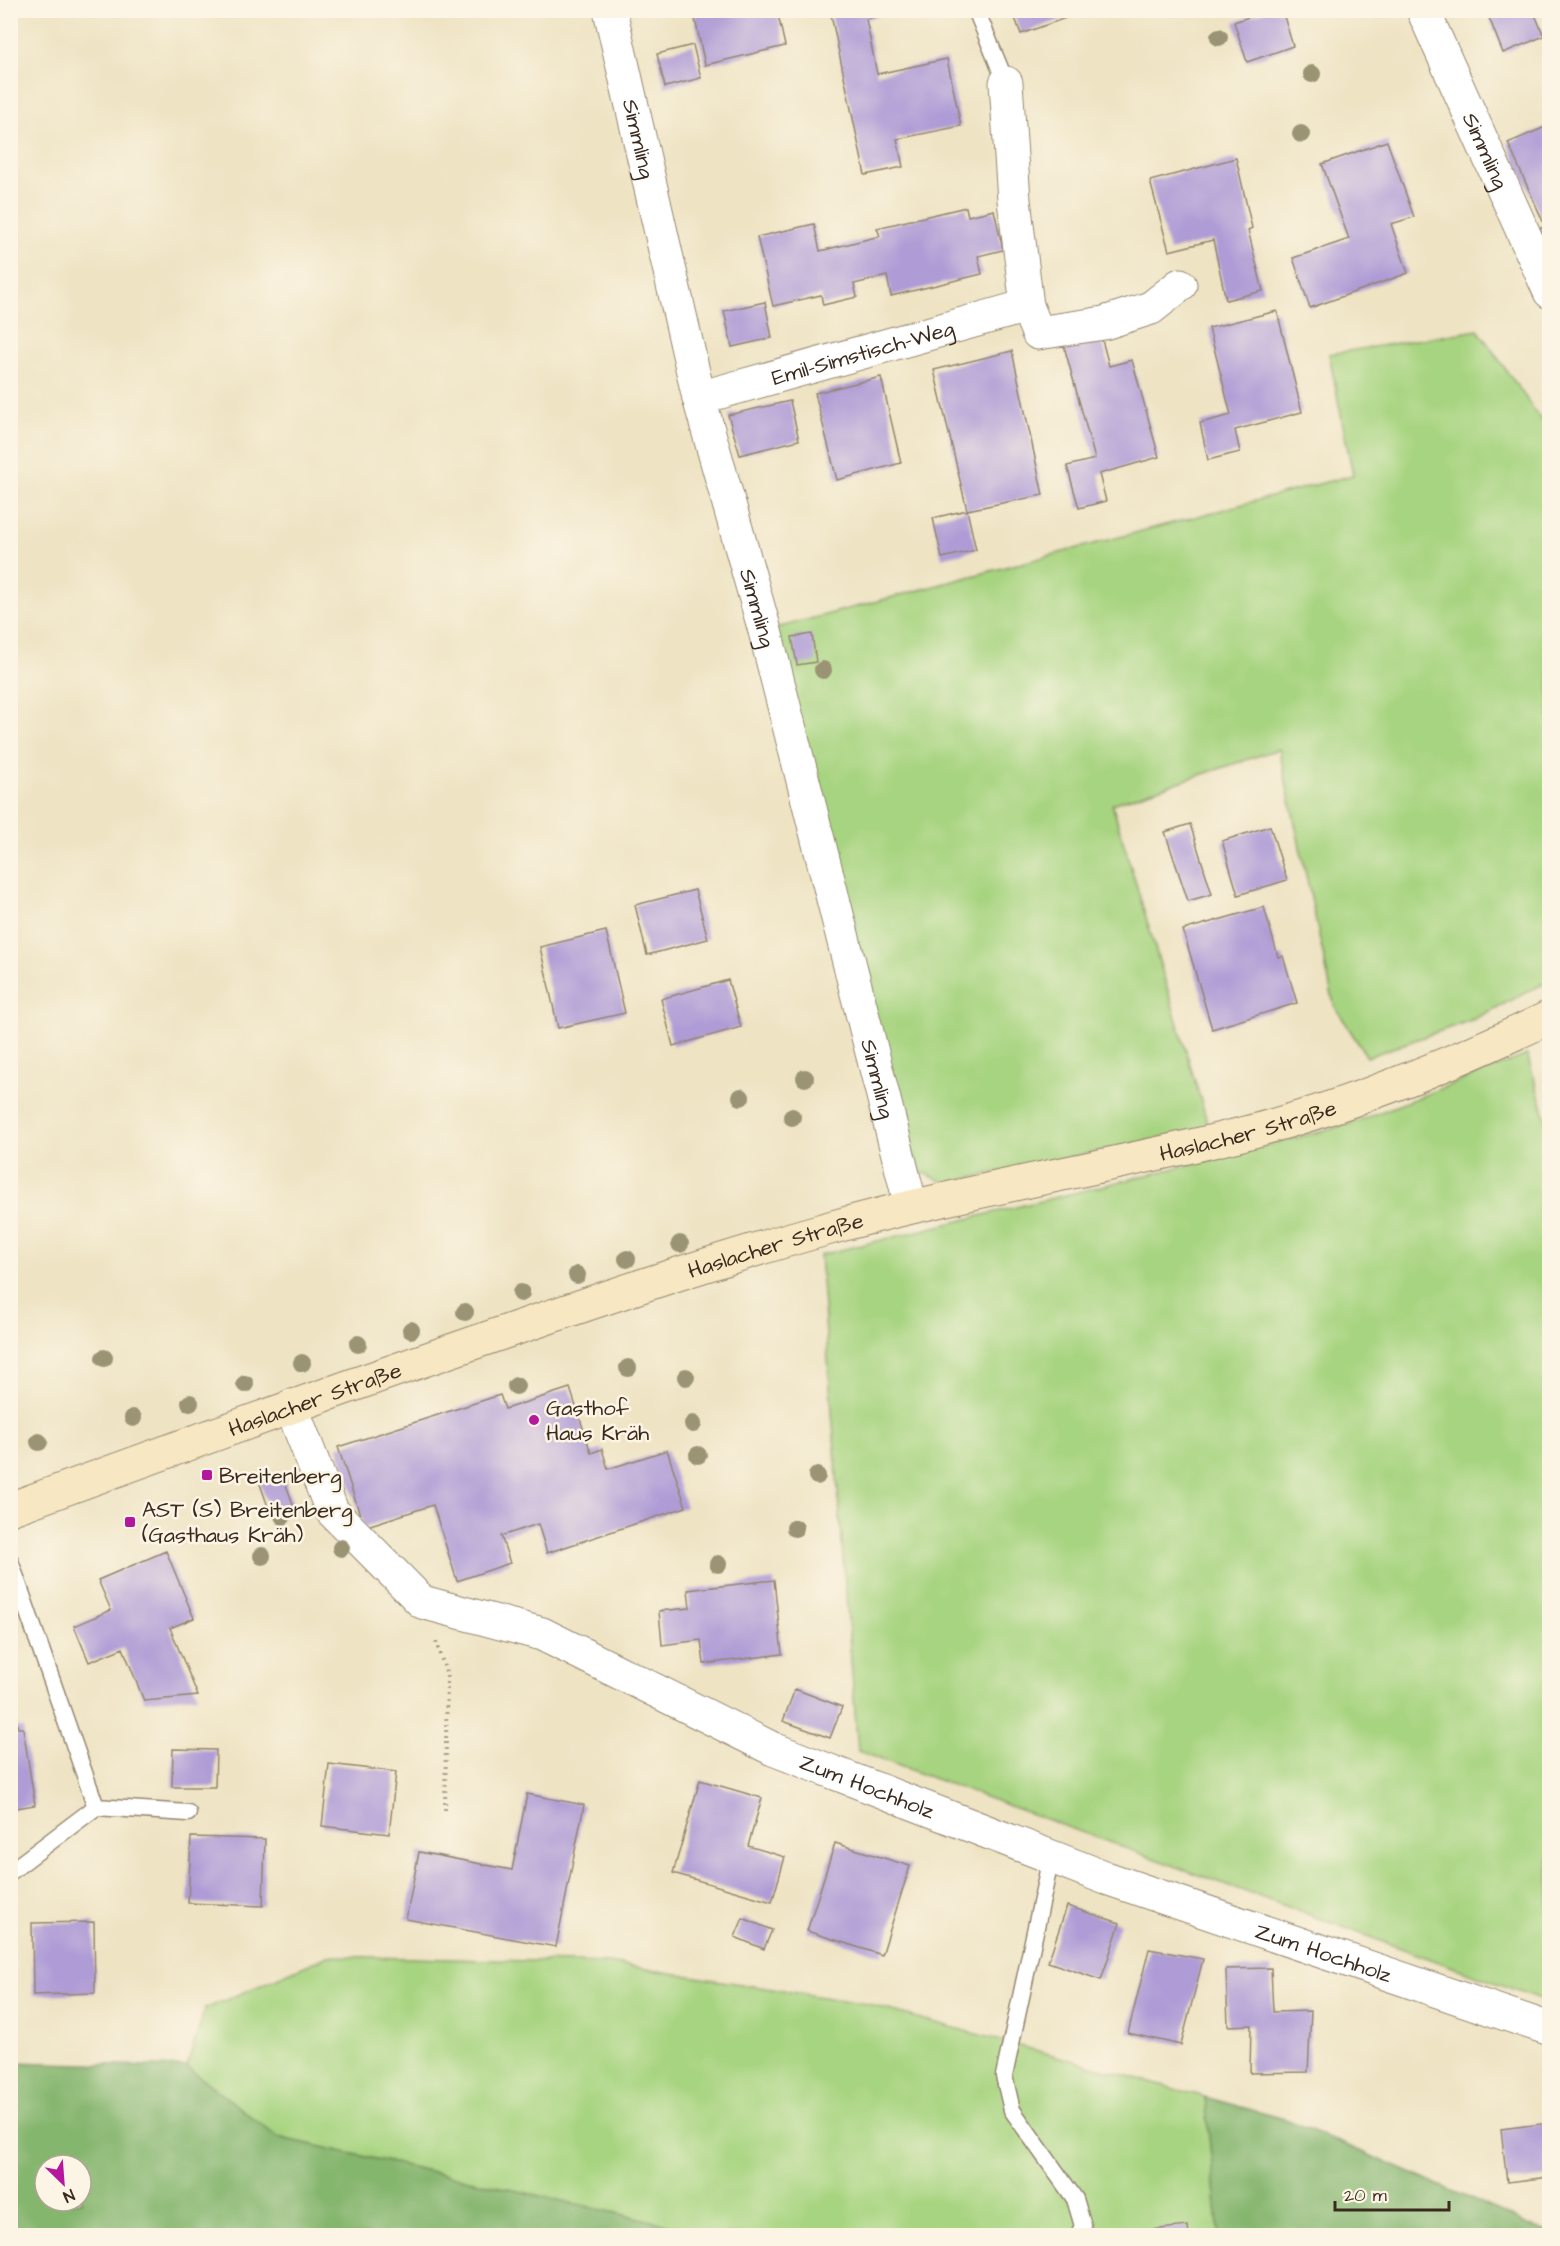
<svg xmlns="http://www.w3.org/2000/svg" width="1560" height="2246" viewBox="0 0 1560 2246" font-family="'Architects Daughter',sans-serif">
  <rect width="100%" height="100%" fill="#fcf5e5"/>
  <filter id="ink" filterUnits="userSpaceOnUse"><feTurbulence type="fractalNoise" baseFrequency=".0167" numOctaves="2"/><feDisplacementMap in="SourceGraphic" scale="12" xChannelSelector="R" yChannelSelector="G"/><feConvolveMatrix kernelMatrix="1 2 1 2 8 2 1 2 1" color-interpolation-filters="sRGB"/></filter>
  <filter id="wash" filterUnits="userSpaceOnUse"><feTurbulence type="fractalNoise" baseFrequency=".008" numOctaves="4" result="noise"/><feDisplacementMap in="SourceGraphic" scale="24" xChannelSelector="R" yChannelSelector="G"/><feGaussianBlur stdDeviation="1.35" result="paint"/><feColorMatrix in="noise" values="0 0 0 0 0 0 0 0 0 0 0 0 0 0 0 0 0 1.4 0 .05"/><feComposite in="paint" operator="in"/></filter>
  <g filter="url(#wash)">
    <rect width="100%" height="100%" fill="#eee3c3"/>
    <path fill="#a7d480" stroke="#717f4f" stroke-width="1.5" d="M1478,330L1549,431V981L1474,1019L1367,1057L1334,1005L1279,749L1112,804L1209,1128L946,1183L914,1169L765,631L1353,475L1329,354Z
      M1527,1055L1550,1132L1549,2002L858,1751L820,1255L1237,1153L1350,1124Z
      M328,1956L608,1963L867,2004L1205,2097L1219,2235H714L277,2137L187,2067L205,2009Z"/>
    <path fill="#85b66e" stroke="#607046" stroke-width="1.5" fill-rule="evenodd" d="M11,2062L187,2067L277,2137L714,2235H11ZM45,2165H81V2201H45Z
      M1205,2097L1288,2120L1549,2233V2235H1219Z"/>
    <g id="blocks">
      <path fill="#af9bd6" d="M693,10H777L785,46L705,65Z
        M830,10H902L866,19L877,74L947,59L961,126L897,139L903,167L865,175Z
        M1012,10H1084L1085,11L1021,34Z
        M1269,10H1282L1293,46L1247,62L1234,22Z
        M1486,10H1533L1544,36L1503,53Z
        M693,45L701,78L665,87L657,54Z
        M1550,125V260L1536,231L1545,226L1508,143Z
        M1387,141L1414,217L1391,224L1408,273L1310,308L1293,258L1349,239L1322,164Z
        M1236,158L1252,228L1248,230L1263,291L1226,300L1213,240L1169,251L1150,181Z
        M966,207L968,216L994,210L1003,250L978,256L982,274L891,296L887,276L854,284L857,297L823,305L821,295L773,306L757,237L814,224L820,251L880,236L877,228Z
        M765,302L772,338L732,347L724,311Z
        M1277,311L1302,412L1235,430L1240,452L1208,460L1200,423L1231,415L1209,328Z
        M1101,336L1109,366L1132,360L1159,457L1099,474L1106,501L1079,508L1067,466L1095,459L1064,346Z
        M1012,351L1043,495L967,510L934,370Z
        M881,377L901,463L837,480L815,393Z
        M790,401L799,440L740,455L728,415Z
        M967,510L976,550L942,558L933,518Z
        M812,634L816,662L797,665L792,637Z
        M1190,824L1212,894L1188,901L1165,832Z
        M1270,826L1287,880L1238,895L1222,841Z
        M695,890L708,939L647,955L635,905Z
        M1264,907L1278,957L1283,956L1297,1003L1212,1029L1183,930Z
        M606,931L625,1013L558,1028L540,947Z
        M728,980L741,1027L673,1046L661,999Z
        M570,1388L591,1453L602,1449L608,1469L667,1450L686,1507L547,1553L538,1524L501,1536L510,1563L457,1581L433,1505L364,1527L338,1447L500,1395L505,1409Z
        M283,1476L294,1507L271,1515L260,1484Z
        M166,1551L194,1618L170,1628L198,1696L144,1701L123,1648L89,1662L74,1626L111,1610L98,1580Z
        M774,1580L782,1654L704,1664L701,1640L662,1645L659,1611L690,1608L688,1590Z
        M795,1689L842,1707L830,1738L783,1721Z
        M10,1696L18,1728H23L35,1805L10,1809Z
        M173,1749L216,1750L215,1787H172Z
        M329,1764L396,1772L389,1834L322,1826Z
        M700,1780L762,1798L748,1846L785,1857L772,1902L673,1873Z
        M527,1794L584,1805L556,1947L406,1919L419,1852L512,1870Z
        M191,1837L265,1839L263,1906L188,1903Z
        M835,1843L910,1866L882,1955L807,1931Z
        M1067,1906L1120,1923L1101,1980L1048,1962Z
        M743,1918L772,1930L764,1949L735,1937Z
        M94,1922L95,1993L33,1995L32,1923Z
        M1149,1949L1203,1959L1181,2045L1128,2033Z
        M1271,1968L1273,2012L1311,2011L1308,2072L1250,2073L1251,2025L1228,2026L1226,1969Z
        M1550,2123V2177L1507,2182L1501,2129Z
        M1188,2226L1189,2236H1142L1141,2231Z"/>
    </g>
  </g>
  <g filter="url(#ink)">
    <use href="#blocks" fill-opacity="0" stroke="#948670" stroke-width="1.5"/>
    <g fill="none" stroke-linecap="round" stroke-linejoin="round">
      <defs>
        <path id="lane" d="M976,10L1006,83
          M10,1561L96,1807L188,1813
          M1051,1857L1004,2076L1012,2110L1075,2199L1083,2226L1078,2236
          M10,1872L96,1807"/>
        <g id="street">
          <path id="s1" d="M610,10L699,398L765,631L911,1206"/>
          <path id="s2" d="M1423,10L1550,292"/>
          <path d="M1027,306L1038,333L1104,323L1151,308L1180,285"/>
          <path id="s3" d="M699,398L1027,306L1014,200L1006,83"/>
          <path id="s4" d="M291,1406L332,1511L422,1602L542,1634L773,1749L1106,1878L1550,2029"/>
        </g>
        <g id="secondary">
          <path id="s5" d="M10,1509C176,1448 342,1388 508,1331C613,1295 719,1259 826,1229C962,1191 1101,1169 1238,1135C1345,1108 1450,1065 1550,1017"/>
        </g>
      </defs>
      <use href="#lane" stroke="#948670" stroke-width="19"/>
      <use href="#street" stroke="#948670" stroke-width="35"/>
      <use href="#secondary" stroke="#948670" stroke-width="35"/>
      <path stroke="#948670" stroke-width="4" stroke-dasharray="1.5 4.5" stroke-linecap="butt" d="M436,1642L447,1675L445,1810"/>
      <use href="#lane" stroke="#fff" stroke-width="16"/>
      <use href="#street" stroke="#fff" stroke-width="33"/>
      <use href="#secondary" stroke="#f7e8c3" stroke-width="33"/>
    </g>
    <g fill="#9a9475">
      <circle cx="1219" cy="37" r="9"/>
      <circle cx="1312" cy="74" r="9"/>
      <circle cx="1301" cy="134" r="9"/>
      <circle cx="823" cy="670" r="9"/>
      <circle cx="805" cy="1078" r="9"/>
      <circle cx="741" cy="1097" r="9"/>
      <circle cx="792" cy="1117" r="9"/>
      <circle cx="680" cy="1244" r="9"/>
      <circle cx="627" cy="1259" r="9"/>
      <circle cx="577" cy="1275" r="9"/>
      <circle cx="521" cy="1293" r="9"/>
      <circle cx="465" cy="1312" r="9"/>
      <circle cx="411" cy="1330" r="9"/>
      <circle cx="358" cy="1344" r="9"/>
      <circle cx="104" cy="1358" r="9"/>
      <circle cx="302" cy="1363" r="9"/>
      <circle cx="628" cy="1368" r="9"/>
      <circle cx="686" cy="1377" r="9"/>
      <circle cx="245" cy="1384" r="9"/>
      <circle cx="516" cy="1386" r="9"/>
      <circle cx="190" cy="1403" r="9"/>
      <circle cx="133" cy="1418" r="9"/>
      <circle cx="693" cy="1424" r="9"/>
      <circle cx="39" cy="1442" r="9"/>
      <circle cx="698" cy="1455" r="9"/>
      <circle cx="817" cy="1476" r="9"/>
      <circle cx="283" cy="1516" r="9"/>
      <circle cx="795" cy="1528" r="9"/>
      <circle cx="341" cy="1548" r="9"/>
      <circle cx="262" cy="1556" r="9"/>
      <circle cx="718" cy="1564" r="9"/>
    </g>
  </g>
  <g fill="#b5179e" stroke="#fcf5e5" stroke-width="2">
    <circle cx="534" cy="1420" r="6"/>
    <rect x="201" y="1469" width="12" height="12" rx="3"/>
    <rect x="124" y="1516" width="12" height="12" rx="3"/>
  </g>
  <g text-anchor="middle" stroke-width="5" stroke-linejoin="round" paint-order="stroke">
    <g font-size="22" fill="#3b2a1e" stroke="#fcf5e5">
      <text dy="8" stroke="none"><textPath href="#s1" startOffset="132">Simmling</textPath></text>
      <text dy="8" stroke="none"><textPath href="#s2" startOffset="154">Simmling</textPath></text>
      <text dy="8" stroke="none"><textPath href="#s3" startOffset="170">Emil-Simstisch-Weg</textPath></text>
      <text dy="8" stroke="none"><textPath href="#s1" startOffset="616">Simmling</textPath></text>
      <text dy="8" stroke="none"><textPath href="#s1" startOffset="1102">Simmling</textPath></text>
      <text dy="8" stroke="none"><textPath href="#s5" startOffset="1296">Haslacher Straße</textPath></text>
      <text dy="8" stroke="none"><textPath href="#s5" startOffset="810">Haslacher Straße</textPath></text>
      <text dy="8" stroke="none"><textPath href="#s5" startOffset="324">Haslacher Straße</textPath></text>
      <text dy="8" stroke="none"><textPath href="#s4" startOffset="724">Zum Hochholz</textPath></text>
      <text dy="8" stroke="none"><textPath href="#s4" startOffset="1210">Zum Hochholz</textPath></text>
    </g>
    <g font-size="22" fill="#3b2a1e" stroke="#fcf5e5" text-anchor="start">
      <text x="546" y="1415">Gasthof<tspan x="546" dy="25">Haus Kräh</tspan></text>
      <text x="219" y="1483">Breitenberg</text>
      <text x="142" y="1517">AST (S) Breitenberg<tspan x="142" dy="25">(Gasthaus Kräh)</tspan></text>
    </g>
  </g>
  <rect width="1560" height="2246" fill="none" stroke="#fcf5e5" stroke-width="36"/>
  <g transform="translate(63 2183) rotate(155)"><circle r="28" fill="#fcf5e5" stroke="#afa495" stroke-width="1.5"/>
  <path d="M0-4.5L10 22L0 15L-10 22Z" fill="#b5179e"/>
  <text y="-9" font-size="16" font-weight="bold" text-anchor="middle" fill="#3b2a1e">N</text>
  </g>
  <path d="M1335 2201v9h114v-9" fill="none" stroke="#3b2a1e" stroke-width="3"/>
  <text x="1344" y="2201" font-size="18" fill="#3b2a1e" stroke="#fcf5e5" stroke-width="4.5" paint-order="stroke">20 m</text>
</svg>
